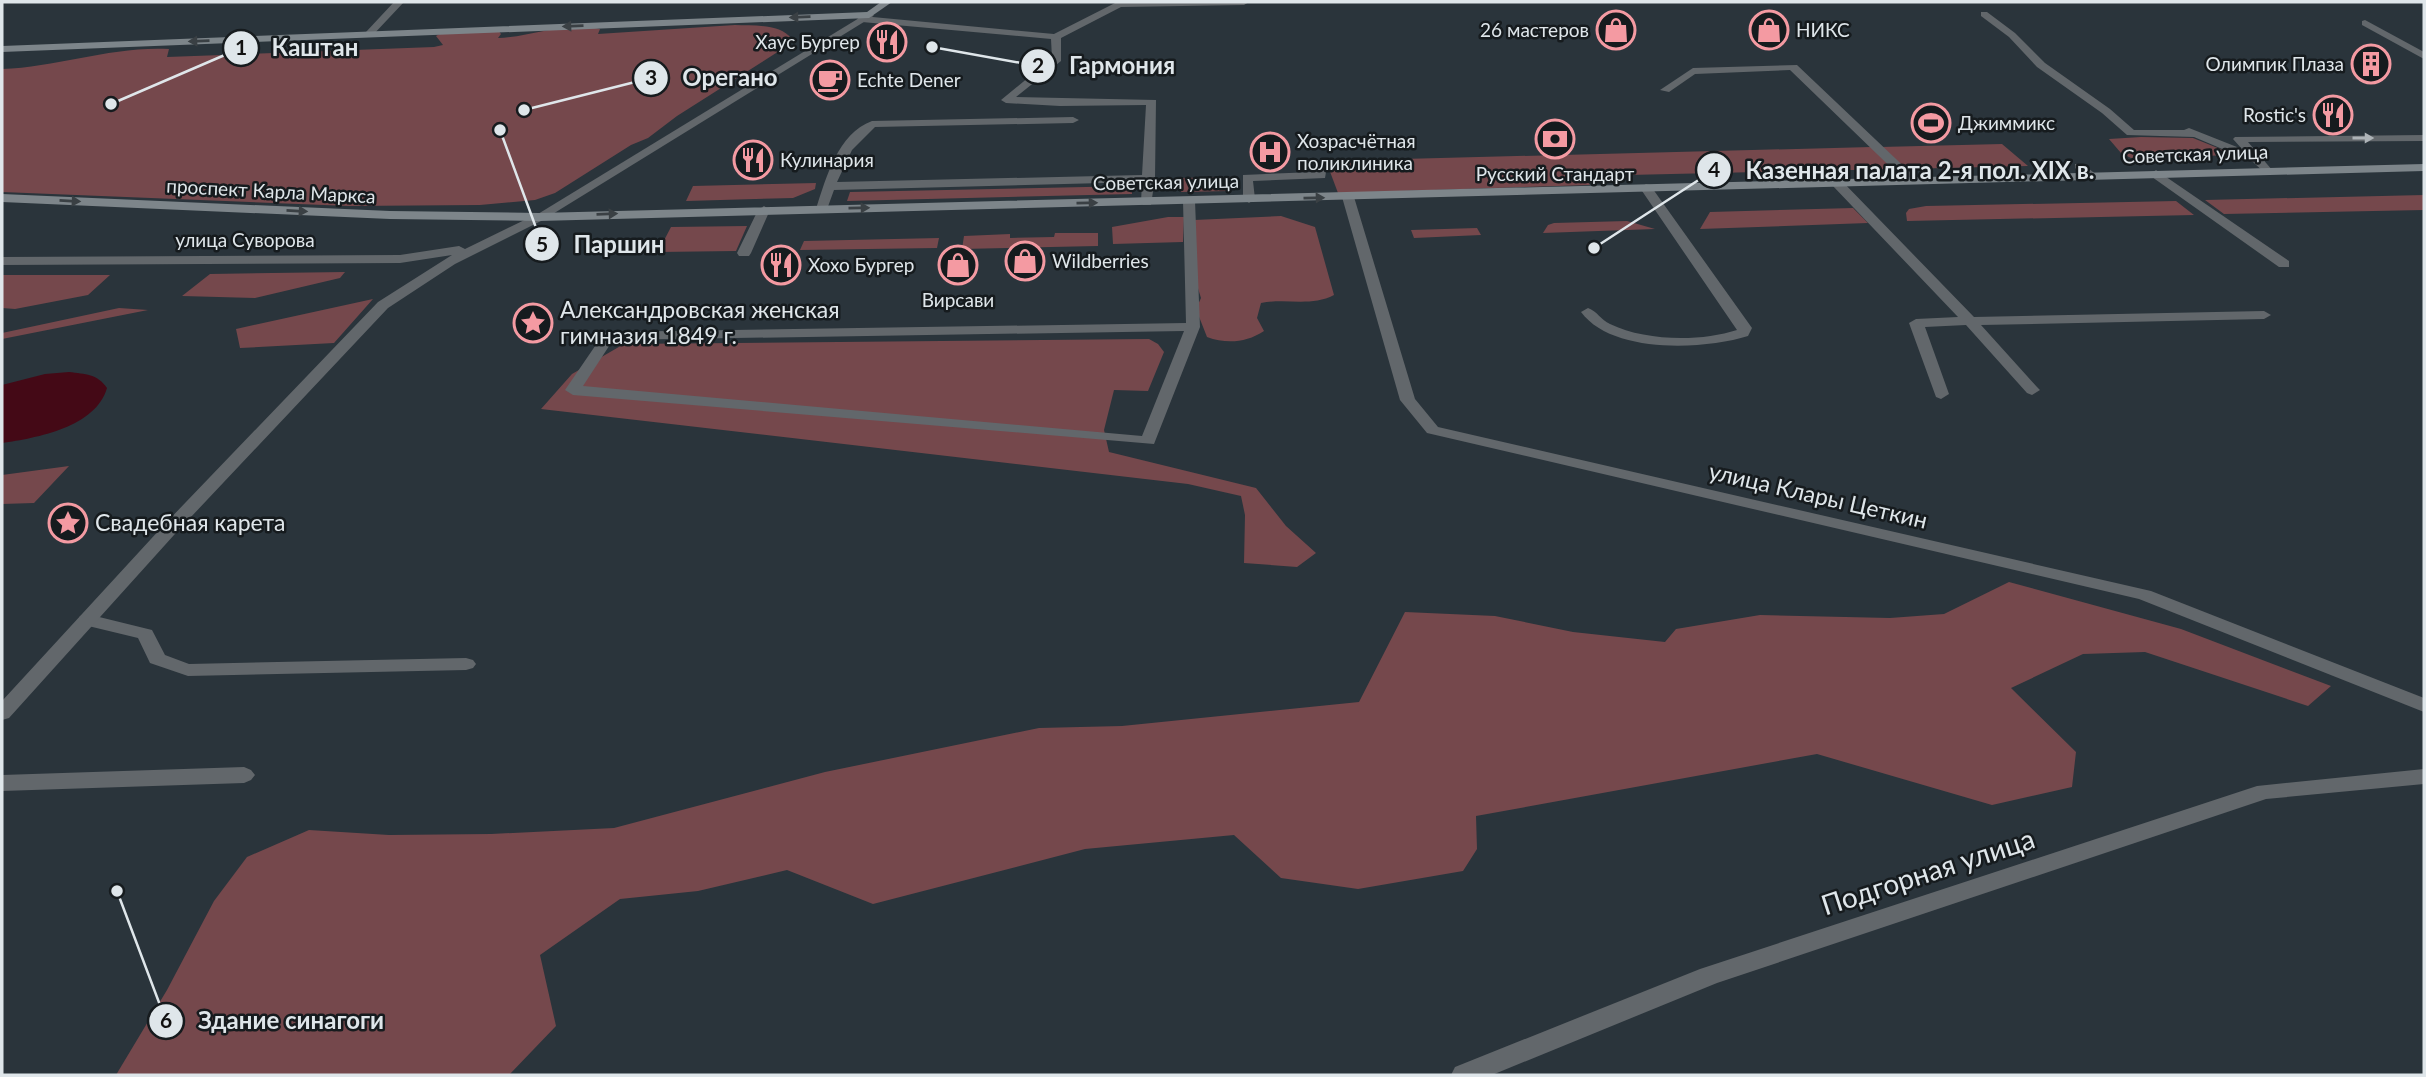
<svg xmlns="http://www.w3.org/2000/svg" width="2426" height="1077" viewBox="0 0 2426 1077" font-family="Lato,sans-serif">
  <rect width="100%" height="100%" fill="#2a343b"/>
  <path fill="#75484c" d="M735,25C753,26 780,23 792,39L787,46L677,116L648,138L631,145L555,193L535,200L480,205L349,206L2,192V69C58,67 112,46 169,49L167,57L434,47L443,45L436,36C455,25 477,28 498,30L501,34L498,38C531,37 568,20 600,29L598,34Z
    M2141,137L2193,138L2235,155L2131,158L2121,153L2109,139Z
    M2002,144L2028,166L1901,169L1880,147Z
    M1871,147L1894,169L1585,176L1590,185L1338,193L1326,161Z
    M1235,177L1237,188L1229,191L1181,192L1180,178Z
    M816,183L815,189L793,198L686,201L693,186Z
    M1132,186V194L847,201L850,192Z
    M2424,195V210L2224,214L2205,200Z
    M2176,201L2194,215L1907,221L1906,213L1909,209L1926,206Z
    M1853,208L1868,223L1700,229L1710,212Z
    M1281,216L1315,227L1334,295C1311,307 1287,298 1261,303L1257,318L1264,331C1246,343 1226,344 1207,337L1196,309L1201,298L1196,282L1194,220Z
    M1168,217H1184L1183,242L1113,244L1112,227Z
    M1627,221L1655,229L1543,233L1548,225L1554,223Z
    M747,226L736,251L658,252L671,227Z
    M1477,228L1481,235L1414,238L1411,230Z
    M1055,233H1098V246L962,249L964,236L1010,234V238L1054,237Z
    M939,238L937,248L800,250L804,241Z
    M345,272L340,278L255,298L182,296L210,274Z
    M2,275H110L88,295L15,309L2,308Z
    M373,299L334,343L240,348L236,329Z
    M119,308L148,310L2,339V333Z
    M1149,339L1158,344L1164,352L1148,391L1114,390L1104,430L1109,452L1256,488L1286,526L1316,553L1297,567L1244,563L1245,515L1241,496L1188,484L541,409L572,374L624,344Z
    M69,466L34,503L2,504V475Z
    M2009,582L2181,629L2331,686L2308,706L2145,652L2083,654L2011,688L2076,752L2072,787L1992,805L1817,754L1476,816L1477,849L1463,871L1358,889L1281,878L1234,835L1085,849L873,904L787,870L698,891L620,899L540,955L556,1026L509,1075H116L167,990L214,901L247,857L309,830L389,835L491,834L614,828L825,772L1039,728L1122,726L1359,702L1405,612L1495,616L1573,632L1665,642L1676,629L1760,615L1890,618L1944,614Z"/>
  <path fill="#440916" d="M69,372C85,374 98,374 107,388C96,427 37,438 2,443V385L45,374Z"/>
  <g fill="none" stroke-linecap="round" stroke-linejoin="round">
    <path fill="#62676b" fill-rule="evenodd" d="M394,2H404L372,36H366V32Z
      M1117,2H1249L1244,5L1121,7L1061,38V61L1016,97L1156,100L1155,178L1151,205H1143L1141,202L1142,182L834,190L826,212H818L816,209C826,178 838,133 872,121L1073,117L1079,120L1073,123L875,127L852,150L837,182L1142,175L1146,105L1060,106L1006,103L1001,100L1052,58L1051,39L862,22L857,19L862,16L1054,34Z
      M1981,12H1987L2015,33L2045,63L2110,109L2134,130H2184L2189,128L2242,149L2233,139L2235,137L2424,135V141L2248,142L2273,171L2267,175L2253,162L2194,137L2127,135L2102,113L2037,67L2009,37L1981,16Z
      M2365,20L2424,52V59L2362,25V21Z
      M1797,65L1915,177V183H1907L1790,70L1695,74L1669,92L1660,90L1693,68Z
      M2075,164H2083L2098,176L2088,179L2075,168Z
      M1320,168L1326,172L1325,178L1253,181L1255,199L1249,203L1243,199V175L1314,172Z
      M2156,170L2289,261V267H2279L2152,177L2150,174Z
      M1836,178L1840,179L1974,317L2264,311L2271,315L2264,319L1981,325L2037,387L2040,390L2032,395L2027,393L1966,325L1925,327L1949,394L1941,399L1936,397L1909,323L1916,319L1958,317L1832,185L1830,182Z
      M1646,184L1650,185L1752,328L1748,336C1703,350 1612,354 1581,312L1588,308C1597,311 1601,320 1610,324C1645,341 1700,342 1737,330L1640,188Z
      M1189,197L1195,201L1200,327L1154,444L573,395L565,390L604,333L609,332L1186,323L1183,201ZM1184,331L1142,436L583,386L613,340Z
      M764,206L770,210L751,253L749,256H739L737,253L758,210Z
      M87,614L152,630L165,655L189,664L466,658L473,660L476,664L473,668L466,670L188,676L150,663L138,638L80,624L78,620L80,616Z
      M244,767L251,770L255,775L251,780L244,783L2,791V775Z"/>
    <path fill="#62676b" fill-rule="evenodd" d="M1348,193L1354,197L1415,399L1438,427L2151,591L2424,698V712L2139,599L1427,433L1400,400L1342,197Z
      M539,213L543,214V220L455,264L388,308L174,535L9,718L2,720V701L162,527L378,302L452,255L400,263L2,265V257L400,255L459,246L465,249Z
      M2424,769V784L2266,799L1717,983L1492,1075H1451L1455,1067L1700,969L2257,786Z"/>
    <path fill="#62676b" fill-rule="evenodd" d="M869,12L874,15L872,17L543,220H535L533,217Z"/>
    <path fill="#7d858a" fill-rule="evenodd" d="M881,2H892L869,18L2,52V46L867,12Z
      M2424,164V171L539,221L390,219L2,202V194L390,211L539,213Z"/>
  </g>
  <defs><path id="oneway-solid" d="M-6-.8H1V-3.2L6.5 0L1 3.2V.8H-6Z" transform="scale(1.75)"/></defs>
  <g fill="#3a4044">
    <use href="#oneway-solid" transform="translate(800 17) rotate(178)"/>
    <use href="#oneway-solid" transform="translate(573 26) rotate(178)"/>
    <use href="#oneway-solid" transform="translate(199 41) rotate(178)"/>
    <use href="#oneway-solid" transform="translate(1314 198) rotate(-1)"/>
    <use href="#oneway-solid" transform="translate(70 201) rotate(3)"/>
    <use href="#oneway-solid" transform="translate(1087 203) rotate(-1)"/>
    <use href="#oneway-solid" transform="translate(859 208) rotate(-1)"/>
    <use href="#oneway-solid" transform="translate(297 211) rotate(3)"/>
    <use href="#oneway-solid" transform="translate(607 214) rotate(-2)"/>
  </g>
  <use fill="#adb3b7" href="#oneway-solid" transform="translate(2363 138)"/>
  <defs>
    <symbol id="shop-ring" viewBox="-11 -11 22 22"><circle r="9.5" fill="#161b1e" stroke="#f49aa2" stroke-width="1.5"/><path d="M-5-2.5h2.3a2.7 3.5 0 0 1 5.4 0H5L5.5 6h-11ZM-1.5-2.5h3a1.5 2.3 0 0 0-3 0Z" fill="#f49aa2"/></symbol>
    <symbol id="restaurant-ring" viewBox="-11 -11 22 22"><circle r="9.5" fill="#161b1e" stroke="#f49aa2" stroke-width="1.5"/><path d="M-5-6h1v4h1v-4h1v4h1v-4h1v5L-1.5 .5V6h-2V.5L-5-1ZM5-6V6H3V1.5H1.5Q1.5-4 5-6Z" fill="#f49aa2"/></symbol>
    <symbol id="building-ring" viewBox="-11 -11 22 22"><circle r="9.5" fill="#161b1e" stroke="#f49aa2" stroke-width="1.5"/><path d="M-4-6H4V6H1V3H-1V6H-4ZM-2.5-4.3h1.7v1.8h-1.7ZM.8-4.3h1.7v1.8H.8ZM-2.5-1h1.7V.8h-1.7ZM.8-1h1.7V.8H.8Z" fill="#f49aa2"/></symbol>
    <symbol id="cafe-ring" viewBox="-11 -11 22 22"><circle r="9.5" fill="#161b1e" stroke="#f49aa2" stroke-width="1.5"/><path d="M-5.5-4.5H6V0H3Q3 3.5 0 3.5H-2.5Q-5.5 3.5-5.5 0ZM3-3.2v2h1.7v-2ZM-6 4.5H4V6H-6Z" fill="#f49aa2"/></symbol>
    <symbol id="stadium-ring" viewBox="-11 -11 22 22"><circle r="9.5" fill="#161b1e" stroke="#f49aa2" stroke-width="1.5"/><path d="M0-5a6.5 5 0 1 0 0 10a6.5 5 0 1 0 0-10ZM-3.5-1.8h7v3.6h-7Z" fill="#f49aa2"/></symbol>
    <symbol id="bank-ring" viewBox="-11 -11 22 22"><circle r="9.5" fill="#161b1e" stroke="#f49aa2" stroke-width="1.5"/><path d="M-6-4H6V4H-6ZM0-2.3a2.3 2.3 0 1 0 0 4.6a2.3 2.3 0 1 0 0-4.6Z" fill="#f49aa2"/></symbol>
    <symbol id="hospital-ring" viewBox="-11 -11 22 22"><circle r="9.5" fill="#161b1e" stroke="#f49aa2" stroke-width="1.5"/><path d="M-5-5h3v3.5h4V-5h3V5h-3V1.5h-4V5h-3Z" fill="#f49aa2"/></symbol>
    <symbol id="sight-ring" viewBox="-11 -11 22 22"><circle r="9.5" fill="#161b1e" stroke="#f49aa2" stroke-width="1.5"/><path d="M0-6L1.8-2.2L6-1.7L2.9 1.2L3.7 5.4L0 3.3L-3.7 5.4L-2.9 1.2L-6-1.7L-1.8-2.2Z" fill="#f49aa2"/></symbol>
  </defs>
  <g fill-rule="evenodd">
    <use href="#shop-ring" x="1594" y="8" width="44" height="44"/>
    <use href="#shop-ring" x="1747" y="8" width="44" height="44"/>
    <use href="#restaurant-ring" x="865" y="20" width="44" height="44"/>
    <use href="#building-ring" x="2349" y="42" width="44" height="44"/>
    <use href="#cafe-ring" x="808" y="58" width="44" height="44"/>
    <use href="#restaurant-ring" x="2311" y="93" width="44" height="44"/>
    <use href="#stadium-ring" x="1909" y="101" width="44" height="44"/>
    <use href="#bank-ring" x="1533" y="117" width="44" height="44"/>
    <use href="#hospital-ring" x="1248" y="130" width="44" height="44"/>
    <use href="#restaurant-ring" x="731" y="138" width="44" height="44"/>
    <use href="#shop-ring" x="1003" y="239" width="44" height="44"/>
    <use href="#restaurant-ring" x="759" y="243" width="44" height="44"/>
    <use href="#shop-ring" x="936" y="243" width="44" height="44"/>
    <use href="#sight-ring" x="511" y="301" width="44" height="44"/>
    <use href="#sight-ring" x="46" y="501" width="44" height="44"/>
  </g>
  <g text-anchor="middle" stroke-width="5" stroke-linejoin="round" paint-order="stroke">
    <g font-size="19" fill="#dfe6ea" stroke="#161b1e" text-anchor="start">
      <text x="1589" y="37" text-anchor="end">26 мастеров</text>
      <text x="1796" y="37">НИКС</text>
      <text x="860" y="49" text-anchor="end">Хаус Бургер</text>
      <text x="2344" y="71" text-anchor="end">Олимпик Плаза</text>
      <text x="857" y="87">Echte Dener</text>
      <text x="2306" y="122" text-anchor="end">Rostic's</text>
      <text x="1958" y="130">Джиммикс</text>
      <text x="1297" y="148">Хозрасчётная<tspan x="1297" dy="22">поликлиника</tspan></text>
      <text x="780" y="167">Кулинария</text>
      <text x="1555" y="181" text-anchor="middle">Русский Стандарт</text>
      <text x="1052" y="268">Wildberries</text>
      <text x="808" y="272">Хохо Бургер</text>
      <text x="958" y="307" text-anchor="middle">Вирсави</text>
    </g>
    <g font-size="19" fill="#dfe6ea" stroke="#161b1e">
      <text transform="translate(2195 154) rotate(-2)" y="7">Советская улица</text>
      <text transform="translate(1166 182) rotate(-1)" y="7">Советская улица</text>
      <text transform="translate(271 191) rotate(3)" y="7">проспект Карла Маркса</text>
      <text x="245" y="247">улица Суворова</text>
    </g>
    <g font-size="23" fill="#dfe6ea" stroke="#161b1e" text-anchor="start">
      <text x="560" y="318">Александровская женская<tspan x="560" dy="26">гимназия 1849 г.</tspan></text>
      <text x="95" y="531">Свадебная карета</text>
    </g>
    <g font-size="23" fill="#dfe6ea" stroke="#161b1e">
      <text transform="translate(1818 496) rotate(13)" y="8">улица Клары Цеткин</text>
    </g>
    <g font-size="28" fill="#dfe6ea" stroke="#161b1e">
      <text transform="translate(1928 872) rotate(-18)" y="10">Подгорная улица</text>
    </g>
  </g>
  <path fill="none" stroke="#dfe6ea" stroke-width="2.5" d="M111 104L241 48M932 47L1038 66M524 110L651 78M1594 248L1714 170M500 130L542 244M117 891L166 1021"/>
  <g fill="#dfe6ea" stroke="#161b1e" stroke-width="2.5">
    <circle cx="111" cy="104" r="7"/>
    <circle cx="932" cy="47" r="7"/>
    <circle cx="524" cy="110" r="7"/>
    <circle cx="1594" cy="248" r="7"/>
    <circle cx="500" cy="130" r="7"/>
    <circle cx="117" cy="891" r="7"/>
    <circle cx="241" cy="48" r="18"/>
    <circle cx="1038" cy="66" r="18"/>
    <circle cx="651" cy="78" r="18"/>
    <circle cx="1714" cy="170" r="18"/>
    <circle cx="542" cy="244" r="18"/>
    <circle cx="166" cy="1021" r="18"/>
  </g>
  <g font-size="21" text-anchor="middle" font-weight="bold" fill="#111">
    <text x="241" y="55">1</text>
    <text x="1038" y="73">2</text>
    <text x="651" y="85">3</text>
    <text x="1714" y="177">4</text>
    <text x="542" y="252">5</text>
    <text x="166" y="1028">6</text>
  </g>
  <g font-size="24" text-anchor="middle" font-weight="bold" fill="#dfe6ea" stroke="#161b1e" stroke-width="5" stroke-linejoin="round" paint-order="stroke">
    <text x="315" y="56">Каштан</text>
    <text x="1122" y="74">Гармония</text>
    <text x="730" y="86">Орегано</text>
    <text x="1920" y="179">Казенная палата 2-я пол. XIX в.</text>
    <text x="619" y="253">Паршин</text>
    <text x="291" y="1029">Здание синагоги</text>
  </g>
  <rect width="2426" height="1077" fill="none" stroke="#dfe6ea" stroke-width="7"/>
</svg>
